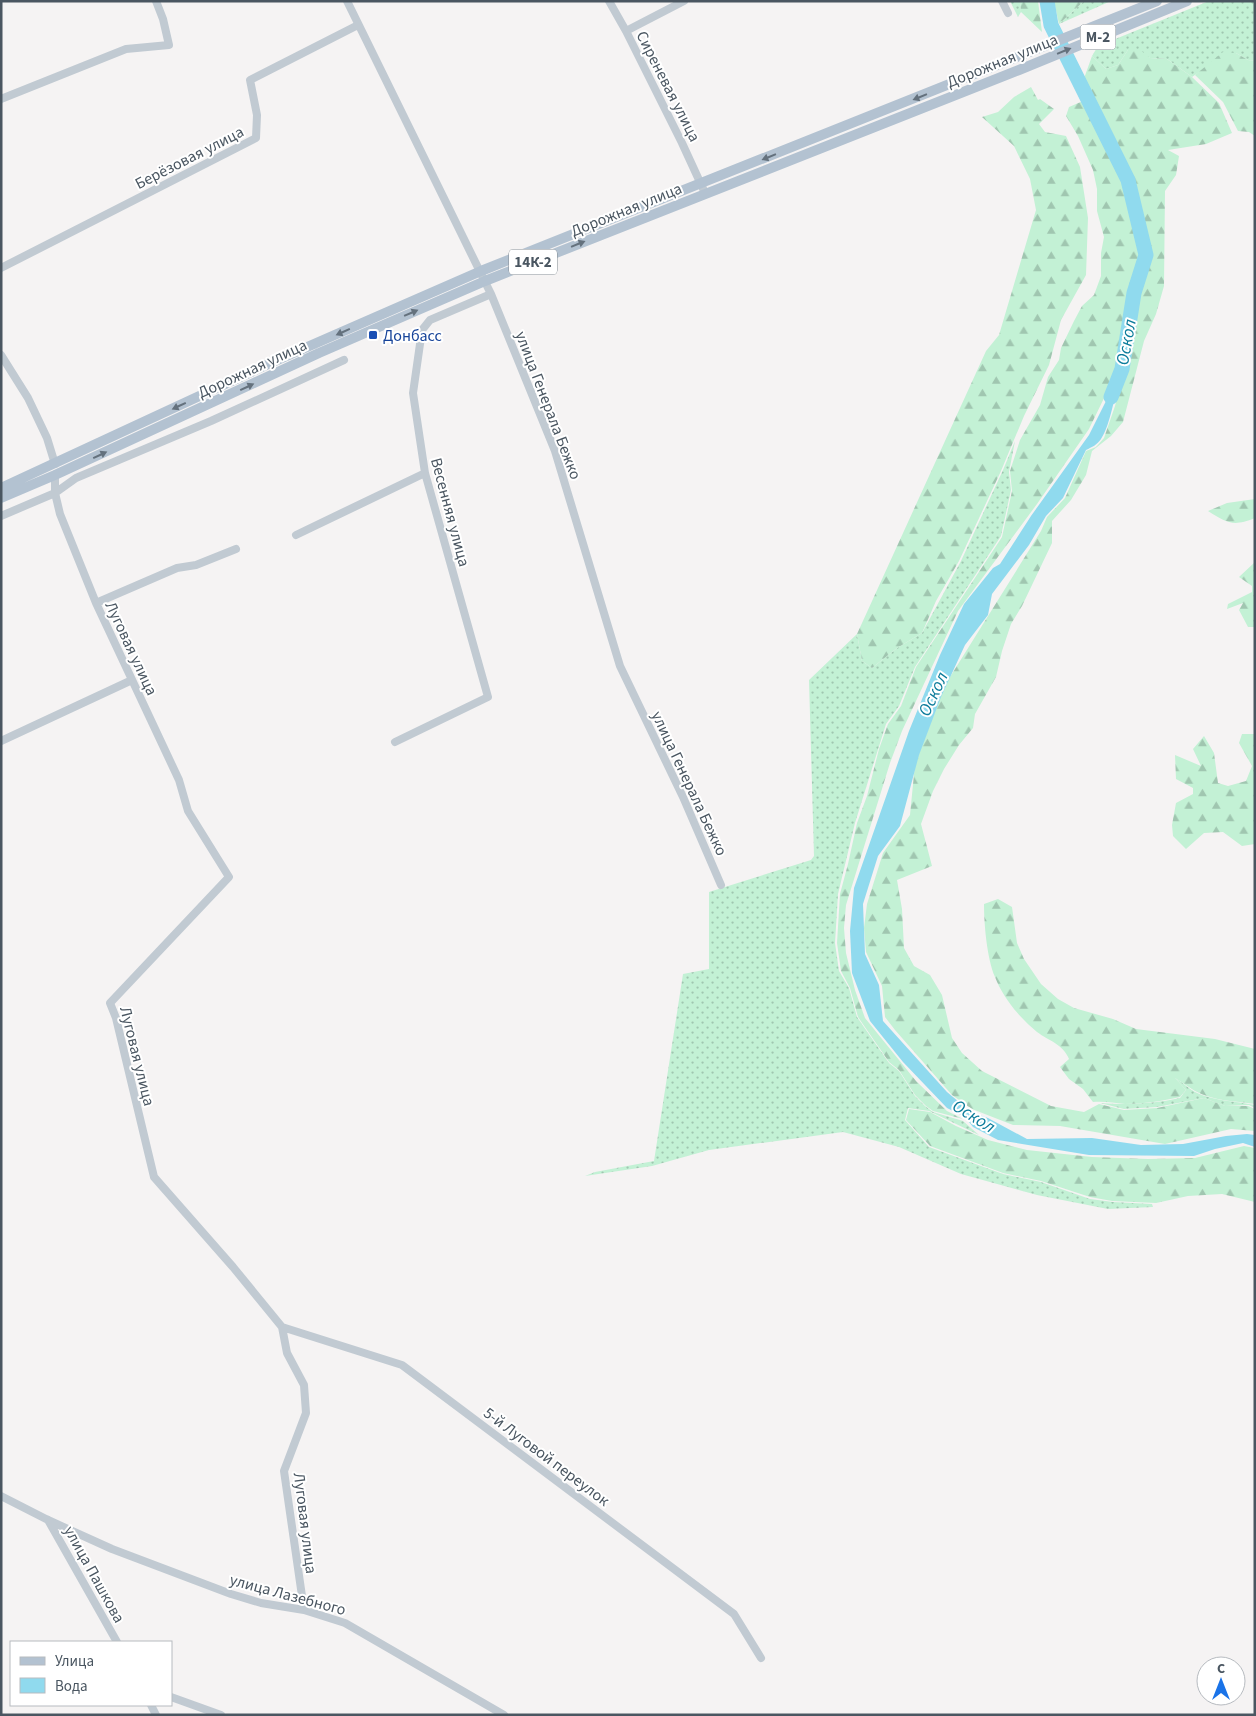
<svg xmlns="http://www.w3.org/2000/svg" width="1256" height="1716" viewBox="0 0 1256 1716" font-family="'Source Sans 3',sans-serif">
  <defs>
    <pattern id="grass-dots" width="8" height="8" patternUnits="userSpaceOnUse" patternTransform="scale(1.25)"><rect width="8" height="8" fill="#c3f1d5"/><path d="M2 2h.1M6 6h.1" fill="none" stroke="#a0c6b0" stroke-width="1.8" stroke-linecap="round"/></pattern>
    <pattern id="forest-firs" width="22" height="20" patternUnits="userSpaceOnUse" patternTransform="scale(1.25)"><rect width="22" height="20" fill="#c3f1d5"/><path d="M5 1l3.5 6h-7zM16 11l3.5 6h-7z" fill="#a0c6b0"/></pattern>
  </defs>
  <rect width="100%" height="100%" fill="#f5f3f3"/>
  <path fill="url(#grass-dots)" d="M1010,1H1020L1021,12L1018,17Z
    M1084,1H1111L1059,24Z
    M1209,1H1255V61L1248,60L1236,53L1205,68L1192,77L1167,59L1150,58L1128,50L1118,65L1106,69L1092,56L1098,46Z
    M1015,441L1009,472L1011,490L1001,536L915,667L899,706L886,724L855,823L838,894L835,943L839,971L849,988L857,1017L889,1063L899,1071L915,1096L925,1106L933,1112L963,1121L979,1135L929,1111L908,1108L905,1120L929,1147L1003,1174L1041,1182L1090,1199L1113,1202L1152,1204L1153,1207L1108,1209L1037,1195L961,1174L899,1147L843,1132L709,1150L652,1166L585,1176L595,1172L654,1161L683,974L709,969V892L811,860L814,856L809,680L857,634L862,661L872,668L897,648L922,633L961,561L1003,470Z
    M1175,1078C1182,1082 1188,1088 1195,1092C1213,1101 1235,1101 1255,1105V1108L1249,1105L1225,1106L1204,1098L1157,1107L1124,1109L1100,1103C1128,1105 1153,1104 1180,1098L1186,1090Z"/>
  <path fill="url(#forest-firs)" d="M1020,1H1038L1042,32L1021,12Z
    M1054,1H1084L1059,24Z
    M1139,49L1150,58L1167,59L1192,77L1219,103L1232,133L1206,144L1168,150L1179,156L1176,175L1165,191L1164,286L1156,314L1144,341L1123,422L1111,436L1092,451L1086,475L1071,500L1052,521V543L1022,606L1011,624L1002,651L996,677L975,714L973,728L959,745L944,769L933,791L921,824L932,866L897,880L902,909L904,948L914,966L930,975L942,995L952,1038L962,1053L982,1071L1051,1106L1084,1112L1099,1104L1124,1110L1157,1108L1204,1098L1225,1106H1248L1255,1109V1131L1231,1129L1165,1144L1060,1126L1013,1125L972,1109L952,1095L895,1030L885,1017L882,986L866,952L864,928L867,904L883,853L910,815L915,764L945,685L1041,531L1047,517L1065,498L1086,451L1096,447L1104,438L1115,406L1124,370L1138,294L1149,255L1130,180L1082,84L1092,56L1106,69L1118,65L1128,50Z
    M1223,52L1236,53L1248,60L1255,61V136L1249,132L1238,131L1223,102L1195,75Z
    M1031,87L1038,100L1040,99L1054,109L1039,124L1045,132L1066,136L1080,167L1088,218L1086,275L1061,320L1049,365L1024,416L1001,471L959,561L936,601L922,633L897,648L872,668L862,661L857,634L986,351L999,335L1036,210L1030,179L1014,146L982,117L998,112L1014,97Z
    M1083,101L1124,187L1141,256L1131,290L1120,360L1107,392L1089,429L1037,504L958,611L902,731L890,763L846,905L844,928L846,953L855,990L865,1018L916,1081L947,1111L963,1119L933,1111L926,1106L915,1095L899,1070L889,1062L858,1017L850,988L841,971L837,943L840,894L848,864L857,823L867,796L879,749L888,724L901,706L916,667L1002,537L1012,491L1010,471L1020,440L1040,405L1048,377L1059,360L1061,348L1074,321L1082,306L1094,295L1101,276V253L1104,237L1097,211V189L1093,170L1078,136L1066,116L1069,107Z
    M1255,499V518C1233,527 1227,523 1208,511L1227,503Z
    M1255,562V627H1248L1239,610L1243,603L1227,609L1228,604L1252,592V586L1239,577Z
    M1242,734H1255V844L1242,846L1223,832L1204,833L1186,849L1173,836L1172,825L1176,803L1193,794V788L1176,779L1175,755L1201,766L1193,749L1204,736L1214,753L1218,783L1228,786L1246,781L1252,766L1239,743Z
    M998,899L1012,907L1017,943L1024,959L1041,984L1058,999L1074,1008L1113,1019L1136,1029L1215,1039L1255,1049V1104C1235,1101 1213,1101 1195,1091C1188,1087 1182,1082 1175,1078L1186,1090L1180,1097C1162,1101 1144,1104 1125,1104C1114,1103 1104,1101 1093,1102L1083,1089L1069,1079L1060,1067L1069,1059C1063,1044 1049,1041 1037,1032C1020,1018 1003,998 995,977C987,959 984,924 984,904Z
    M909,1109L930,1112L956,1126L988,1140L1027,1150L1092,1157L1148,1159L1195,1158L1244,1146L1255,1148V1202L1222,1194L1188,1196L1156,1203L1112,1201L1090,1197L1041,1181L1003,1173L930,1146L906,1120Z"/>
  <path fill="#90daee" d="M1119,375C1116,392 1110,426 1101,439C1097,445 1092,447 1086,450L1063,498L1046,516L1029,545L992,594L988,615L965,645L941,697L919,755L900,826L878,856L863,904L865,954L879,985L883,1021L947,1092L971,1112L988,1118L1027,1139L1092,1138L1141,1145L1183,1144L1226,1136L1247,1134L1255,1135V1147L1243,1143L1215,1149L1194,1156L1089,1155L998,1140L973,1127L965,1117L947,1108L903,1062L870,1021L852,973L850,931L854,888L909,731L940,655L964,604L993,568L1000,564L1031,516L1089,435Z"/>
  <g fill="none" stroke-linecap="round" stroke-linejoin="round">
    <path stroke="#90daee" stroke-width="15" d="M1047,1L1051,25L1128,180L1146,255L1134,293L1122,369L1111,397"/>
    <path stroke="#c1cad2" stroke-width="8" d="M347,1L491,294L555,451L620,666L683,797L721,885
      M609,1L626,31L682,143L705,193
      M1002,1L1008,13
      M626,31L684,1
      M1,99L126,49L169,45L163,19L156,1
      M1,268L256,138L257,115L250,80L358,25
      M1,355L28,398L47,438L55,464
      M55,475V493L60,514L96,603L179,780L188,811L229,877L110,1003L116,1018L154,1177L233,1267L282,1327L287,1353L304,1385L306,1413L284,1471L304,1610
      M1,516L55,493L76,478L211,421L344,360
      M296,535L425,473
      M96,603L177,568L196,565L236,549
      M1,741L132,680
      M395,742L488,697L425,473L413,393L422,330L430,320L491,294
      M282,1327L402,1365L734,1614L761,1658
      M1,1496L48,1520L112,1549L231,1594L261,1603L304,1610L345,1623L504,1715
      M48,1520L117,1642
      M171,1697L221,1715
      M151,1705L156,1715"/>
    <path stroke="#b3c2d1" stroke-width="10" d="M1,488L266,365L481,271L1157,1
      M1,498L55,475L319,353L485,281L1019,70L1187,1"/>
  </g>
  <defs><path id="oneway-solid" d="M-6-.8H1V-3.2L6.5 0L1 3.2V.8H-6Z" transform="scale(1.25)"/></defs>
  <g fill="#64717d">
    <use href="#oneway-solid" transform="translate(1064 51) rotate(-22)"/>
    <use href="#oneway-solid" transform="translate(920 97) rotate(158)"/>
    <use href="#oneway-solid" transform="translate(769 157) rotate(158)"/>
    <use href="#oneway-solid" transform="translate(578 244) rotate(-22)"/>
    <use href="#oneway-solid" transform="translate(411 313) rotate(-23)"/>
    <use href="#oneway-solid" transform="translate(343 332) rotate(156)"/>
    <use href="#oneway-solid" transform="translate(247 387) rotate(-25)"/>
    <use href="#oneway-solid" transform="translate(179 406) rotate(155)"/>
    <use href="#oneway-solid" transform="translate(100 455) rotate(-25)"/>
  </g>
  <rect fill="#1a4fb4" stroke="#fff" stroke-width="2" x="368" y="330" width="10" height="10" rx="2.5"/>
  <g text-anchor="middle" stroke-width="4" stroke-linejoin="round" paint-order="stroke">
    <g fill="#fff" stroke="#808990" stroke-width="1">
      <rect x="1080.5" y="24.5" width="35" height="25" rx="4"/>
      <rect x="509" y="249.5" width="48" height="25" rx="4"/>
    </g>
    <g font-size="15" font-weight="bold" fill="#4a5661">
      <text x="1098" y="42">М-2</text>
      <text x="533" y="267">14К-2</text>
    </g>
    <g font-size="16" fill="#4a5661" stroke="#fff">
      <text transform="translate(1002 60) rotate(-22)" y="6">Дорожная улица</text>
      <text transform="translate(669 86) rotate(63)" y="6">Сиреневая улица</text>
      <text transform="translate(189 157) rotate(-27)" y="6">Берёзовая улица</text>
      <text transform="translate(626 209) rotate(-22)" y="6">Дорожная улица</text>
      <text transform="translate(252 368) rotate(-25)" y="6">Дорожная улица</text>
      <text transform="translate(549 405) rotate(69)" y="6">улица Генерала Бежко</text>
      <text transform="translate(451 512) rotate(75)" y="6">Весенняя улица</text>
      <text transform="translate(132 648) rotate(65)" y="6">Луговая улица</text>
      <text transform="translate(690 783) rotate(65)" y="6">улица Генерала Бежко</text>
      <text transform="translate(138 1056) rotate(76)" y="6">Луговая улица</text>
      <text transform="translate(547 1456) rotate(37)" y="6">5-й Луговой переулок</text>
      <text transform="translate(306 1523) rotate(83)" y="6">Луговая улица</text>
      <text transform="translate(95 1574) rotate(61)" y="6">улица Пашкова</text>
      <text transform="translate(288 1594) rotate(15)" y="6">улица Лазебного</text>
    </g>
    <g font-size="16" fill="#164399" stroke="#fff" text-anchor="start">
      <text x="383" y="341">Донбасс</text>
    </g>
    <g font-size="18" font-style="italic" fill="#0c7c9b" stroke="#fff">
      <text transform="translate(1126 342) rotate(-80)" y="6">Оскол</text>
      <text transform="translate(933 694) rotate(-65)" y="6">Оскол</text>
      <text transform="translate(974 1116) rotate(32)" y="6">Оскол</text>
    </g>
  </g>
  <rect width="1256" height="1716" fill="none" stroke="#4a5661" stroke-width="5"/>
  <rect x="10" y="1641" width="162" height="65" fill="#ffffff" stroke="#b7bbc0"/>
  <rect x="20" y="1657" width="25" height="8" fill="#b3c2d1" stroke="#b7bbc0"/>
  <text x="55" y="1666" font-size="15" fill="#4a5661">Улица</text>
  <rect x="20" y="1678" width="25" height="15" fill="#90daee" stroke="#b7bbc0"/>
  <text x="55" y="1691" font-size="15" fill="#4a5661">Вода</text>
  <g transform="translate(1221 1681)"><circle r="24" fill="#ffffff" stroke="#b7bbc0"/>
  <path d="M0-4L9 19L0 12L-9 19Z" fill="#1a73e8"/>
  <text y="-8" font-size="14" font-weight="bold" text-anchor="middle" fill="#4a5661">С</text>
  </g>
</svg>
